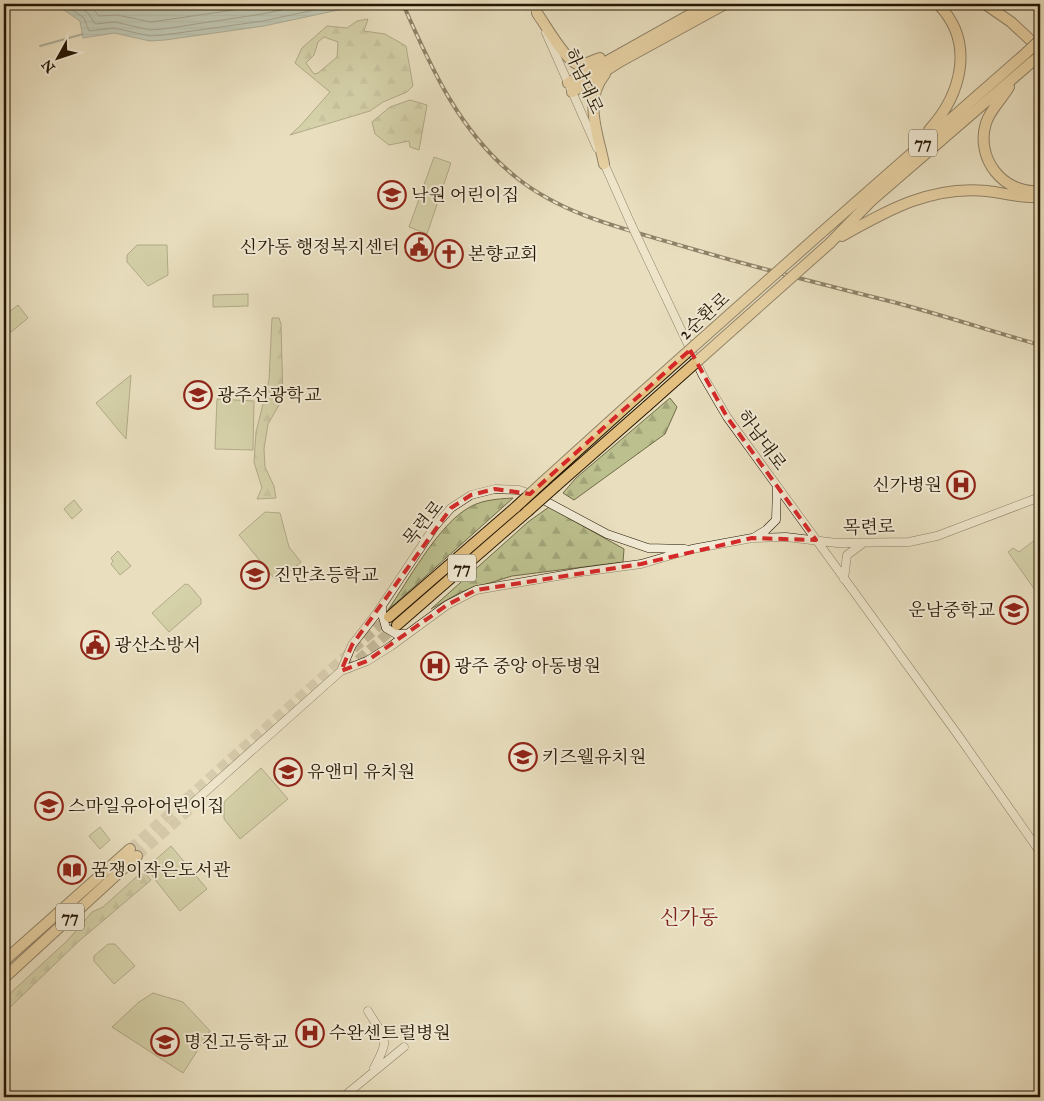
<svg xmlns="http://www.w3.org/2000/svg" width="1044" height="1101" viewBox="0 0 1044 1101" font-family="'IM FELL Great Primer','Noto Serif KR',serif">
  <defs>
    <pattern id="forest-firs" width="22" height="20" patternUnits="userSpaceOnUse" patternTransform="scale(1.25)"><rect width="22" height="20" fill="#bcc08e"/><path d="M5 1l3.5 6h-7zM16 11l3.5 6h-7z" fill="#a1a479"/></pattern>
    <pattern id="water-rules" width="6" height="5" patternUnits="userSpaceOnUse" patternTransform="scale(1.25)"><rect width="6" height="5" fill="#99bbb9"/><path d="M0 2.5h6" fill="none" stroke="#84a09d"/></pattern>
  </defs>
  <rect width="100%" height="100%" fill="#e9dfbf"/>
  <filter id="stains"><feTurbulence type="fractalNoise" baseFrequency=".004" numOctaves="4"/><feColorMatrix values="0 0 0 0 .2 0 0 0 0 .09 0 0 0 0 .02 0 0 0 .5 -.17"/></filter>
  <radialGradient id="worn" r=".72"><stop offset=".6" stop-color="#630" stop-opacity="0"/><stop offset="1" stop-color="#630" stop-opacity=".3"/></radialGradient>
  <path fill="url(#forest-firs)" stroke="#706b48" fill-rule="evenodd" d="M368,19L364,31L385,34L406,46L413,86L407,92L383,102L370,111L290,135L300,126L330,92L295,63L302,48L327,26L347,28L357,21ZM324,37L338,42L337,57L318,73L314,74L306,63L314,55L318,42Z
    M410,100L427,105L419,150L410,147L409,141L389,145L375,134L372,122L390,107Z
    M272,318H279L281,324L283,398L268,424L264,449L265,467L274,486L276,498L257,499L262,488L254,462L256,432L269,380Z
    M670,398L677,407L665,434L574,500L563,493L576,478Z
    M513,498L388,610C408,581 436,529 465,510C479,500 496,499 513,498Z
    M549,507L624,549L623,562L512,576L461,592L431,609L528,522Z
    M143,871L151,880L79,941L4,1013V999L68,940L92,912L103,907Z"/>
  <path fill="#bcc08e" stroke="#706b48" d="M434,157L451,163L427,234L409,227Z
    M137,245H167L168,275L148,286L127,262V255Z
    M248,294V306L213,307V295Z
    M18,305L28,318L11,332L4,323V316Z
    M131,375L126,439L96,403Z
    M217,399L254,401L253,450L215,449Z
    M74,500L82,510L72,519L64,509Z
    M265,512L280,513L289,547L301,562L280,580L274,578L239,535Z
    M1040,536V597L1008,552L1013,548L1019,552Z
    M118,551L131,566L120,575L111,564L113,561L111,558Z
    M185,584L189,585L201,599V604L169,632L152,613Z
    M261,768L288,799L240,839L224,819V802Z
    M100,827L110,840L100,849L89,836Z
    M171,846L207,889L180,911L146,868Z
    M108,944H115L135,966L114,984L94,961V956Z
    M153,993L183,1002L210,1031L183,1073L112,1027L139,1002Z"/>
  <path fill="url(#water-rules)" stroke="#6a7970" d="M55,4H366L264,26L165,40L150,41L114,33L83,38L80,21Z"/>
  <g fill="none" stroke-linecap="round" stroke-linejoin="round">
    <path stroke="#5e685e" stroke-width="1" d="M64,4L84,18L89,31L114,28L150,36L164,35L263,21L342,4
      M76,4L89,14L95,24L115,22L150,30L163,29L262,14L311,4
      M89,4L99,16L117,15L151,22L275,4"/>
    <path stroke="#6a7970" stroke-width="2" d="M40,46L83,34"/>
    <path stroke="#c2b799" stroke-width="10" stroke-dasharray="10 5" stroke-linecap="butt" d="M347,670L397,625
      M130,849L389,617
      M137,856L204,797"/>
    <defs>
      <path id="secondary" d="M533,4L539,18
        M546,33L597,148
        M603,161L631,224
        M658,281L703,376L727,417L958,735L1040,852
        M753,538L766,530L776,520L777,486
        M844,579L847,555L862,544
        M382,606V614L386,628L396,634H407
        M341,671L352,645L377,613L435,526L451,508L471,495L495,489L519,490L536,496L607,534L648,548L685,549
        M194,802L341,671L367,661L391,646L447,605L476,590L581,572L641,564L692,549L752,538L786,537L837,543L909,542L937,536L1040,497
        M368,1011C385,1040 391,1037 374,1068
        M343,1097L404,1047"/>
      <path id="highway" d="M985,4L1011,22L1040,49
        M537,13C545,24 565,60 577,64C584,66 593,60 600,58
        M568,83L709,4
        M1009,87C1002,99 990,110 986,123C975,158 1003,194 1039,191
        M572,92L621,61L725,4
        M929,130C961,95 976,43 938,4
        M604,164C598,133 583,101 605,74
        M821,233L1026,53
        M842,236C888,210 932,185 987,191C1005,193 1022,199 1040,197
        M830,243L871,201L1040,55
        M543,482L638,396
        M556,486L647,406
        M389,617L516,507
        M397,625L528,511
        M4,961L130,849
        M4,978L137,856"/>
    </defs>
    <use href="#secondary" stroke="#241602" stroke-width="9"/>
    <use href="#highway" stroke="#241602" stroke-width="12"/>
    <use href="#secondary" stroke="#f1ead5" stroke-width="8"/>
    <use href="#highway" stroke="#e4c080" stroke-width="10"/>
    <defs>
      <path id="rail" d="M403,4C431,68 460,133 517,178C566,217 630,230 689,248C757,268 825,285 893,302C942,315 991,331 1040,345"/>
    </defs>
    <use href="#rail" stroke="#241602" stroke-width="4"/>
    <use href="#rail" stroke="#f1ead5" stroke-width="2" stroke-dasharray="5.5" stroke-linecap="butt"/>
    <defs>
      <path id="secondary-bridge" d="M631,224L658,281"/>
      <path id="highway-bridge" d="M1026,53L1040,40
        M638,396L821,233
        M647,406L830,243
        M516,507L543,482
        M528,511L556,486"/>
    </defs>
    <use href="#secondary-bridge" stroke="#241602" stroke-width="9" stroke-linecap="butt"/>
    <use href="#highway-bridge" stroke="#241602" stroke-width="12" stroke-linecap="butt"/>
    <use href="#secondary-bridge" stroke="#f1ead5" stroke-width="8"/>
    <use href="#highway-bridge" stroke="#e4c080" stroke-width="10"/>
  </g>
  <path d="M0 0H1044V1101H0ZM690,350L727,417L816,540L752,538L641,564L476,590L447,605L367,661L341,671L352,645L451,508L471,495L495,489L530,494Z" fill="#e9dfbf" fill-opacity=".55" fill-rule="evenodd"/>
  <path fill="none" stroke="#d62828" stroke-width="4" stroke-dasharray="10 6" stroke-linejoin="round" d="M690,350L727,417L816,540L752,538L641,564L476,590L447,605L367,661L341,671L352,645L451,508L471,495L495,489L530,494Z"/>
  <defs>
    <symbol id="school-ring" viewBox="-11 -11 22 22"><circle r="9.5" fill="#f1ead5" stroke="#8f2418" stroke-width="1.5"/><path d="M0-5L7-2L0 1L-7-2ZM-4 1L0 2.5L4 1V4Q0 6-4 4Z" fill="#8f2418"/></symbol>
    <symbol id="civic-ring" viewBox="-11 -11 22 22"><circle r="9.5" fill="#f1ead5" stroke="#8f2418" stroke-width="1.5"/><path d="M-.6-6.5H3V-4.5H.6V-3L4-1V1h2V6H-6V1h2V-1L-.6-3ZM-1.2 2.5V6h2.4V2.5Z" fill="#8f2418"/></symbol>
    <symbol id="church-ring" viewBox="-11 -11 22 22"><circle r="9.5" fill="#f1ead5" stroke="#8f2418" stroke-width="1.5"/><path d="M-1.2-6h2.4v3.5h3.3v2.4h-3.3V6h-2.4V-.1h-3.3v-2.4h3.3Z" fill="#8f2418"/></symbol>
    <symbol id="hospital-ring" viewBox="-11 -11 22 22"><circle r="9.5" fill="#f1ead5" stroke="#8f2418" stroke-width="1.5"/><path d="M-5-5h3v3.5h4V-5h3V5h-3V1.5h-4V5h-3Z" fill="#8f2418"/></symbol>
    <symbol id="library-ring" viewBox="-11 -11 22 22"><circle r="9.5" fill="#f1ead5" stroke="#8f2418" stroke-width="1.5"/><path d="M-6-4Q-3-5.5-.7-3.5V5Q-3 3-6 4ZM6-4Q3-5.5 .7-3.5V5Q3 3 6 4Z" fill="#8f2418"/></symbol>
  </defs>
  <g fill-rule="evenodd">
    <use href="#school-ring" x="376" y="179" width="32" height="32"/>
    <use href="#civic-ring" x="403" y="231" width="32" height="32"/>
    <use href="#church-ring" x="433" y="238" width="32" height="32"/>
    <use href="#school-ring" x="182" y="379" width="32" height="32"/>
    <use href="#hospital-ring" x="945" y="469" width="32" height="32"/>
    <use href="#school-ring" x="239" y="559" width="32" height="32"/>
    <use href="#school-ring" x="998" y="594" width="32" height="32"/>
    <use href="#civic-ring" x="79" y="629" width="32" height="32"/>
    <use href="#hospital-ring" x="419" y="650" width="32" height="32"/>
    <use href="#school-ring" x="507" y="741" width="32" height="32"/>
    <use href="#school-ring" x="272" y="756" width="32" height="32"/>
    <use href="#school-ring" x="33" y="790" width="32" height="32"/>
    <use href="#library-ring" x="56" y="854" width="32" height="32"/>
    <use href="#hospital-ring" x="294" y="1017" width="32" height="32"/>
    <use href="#school-ring" x="149" y="1026" width="32" height="32"/>
  </g>
  <g text-anchor="middle" stroke-width="4" stroke-linejoin="round" paint-order="stroke">
    <g fill="#f1ead5" stroke="#625641" stroke-width="1">
      <rect x="909" y="129.5" width="28" height="27" rx="4"/>
      <rect x="448" y="554.5" width="28" height="27" rx="4"/>
      <rect x="56" y="903.5" width="28" height="27" rx="4"/>
    </g>
    <g font-size="16" font-weight="bold" fill="#241602">
      <text x="923" y="149">77</text>
      <text x="462" y="574">77</text>
      <text x="70" y="923">77</text>
    </g>
    <g font-size="18" fill="#241602" stroke="#f1ead5">
      <text transform="translate(584 81) rotate(66)" y="6">하남대로</text>
      <text transform="translate(704 316) rotate(-42)" y="6">2순환로</text>
      <text transform="translate(762 440) rotate(54)" y="6">하남대로</text>
      <text transform="translate(423 523) rotate(-51)" y="6">목련로</text>
      <text transform="translate(869 527) rotate(-1)" y="6">목련로</text>
    </g>
    <g font-size="18" fill="#241602" stroke="#f1ead5" text-anchor="start">
      <text x="411" y="201">낙원 어린이집</text>
      <text x="400" y="253" text-anchor="end">신가동 행정복지센터</text>
      <text x="468" y="260">본향교회</text>
      <text x="217" y="401">광주선광학교</text>
      <text x="942" y="491" text-anchor="end">신가병원</text>
      <text x="274" y="581">진만초등학교</text>
      <text x="995" y="616" text-anchor="end">운남중학교</text>
      <text x="114" y="651">광산소방서</text>
      <text x="454" y="672">광주 중앙 아동병원</text>
      <text x="542" y="763">키즈웰유치원</text>
      <text x="307" y="778">유앤미 유치원</text>
      <text x="68" y="812">스마일유아어린이집</text>
      <text x="91" y="876">꿈쟁이작은도서관</text>
      <text x="329" y="1039">수완센트럴병원</text>
      <text x="184" y="1048">명진고등학교</text>
    </g>
    <g font-size="20" fill="#7a1f14" stroke="#f1ead5">
      <text x="689" y="924">신가동</text>
    </g>
  </g>
  <rect width="1044" height="1101" fill="none" stroke="#e9dfbf" stroke-width="20"/>
  <rect x="5" y="5" width="1034" height="1091" fill="none" stroke="#241602" stroke-width="2.5"/>
  <rect x="10" y="10" width="1024" height="1081" fill="none" stroke="#241602"/>
  <g transform="translate(58 58) rotate(230)" stroke="#f1ead5" stroke-width="4" paint-order="stroke">
  <path d="M0-4L9 19L0 12L-9 19Z" fill="#241602"/>
  <text y="-8" font-size="14" font-weight="bold" text-anchor="middle" fill="#241602">N</text>
  </g>
  <rect width="100%" height="100%" filter="url(#stains)"/>
  <rect width="100%" height="100%" fill="url(#worn)"/>
</svg>
